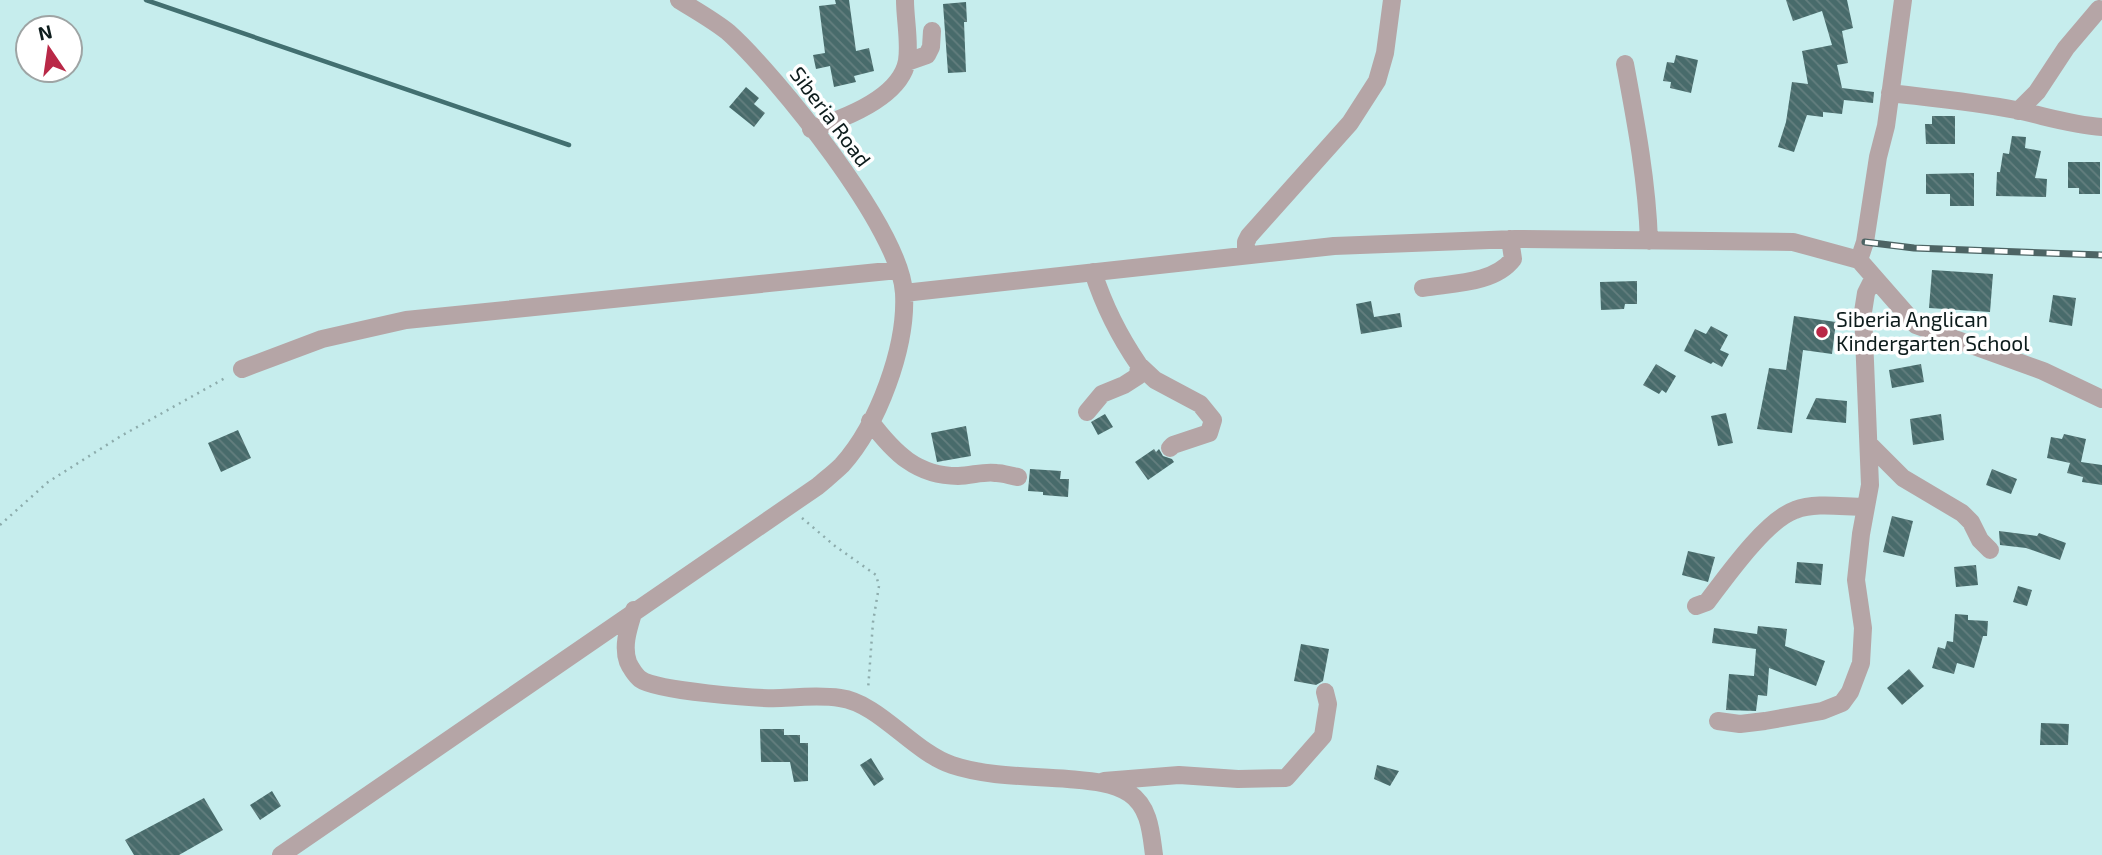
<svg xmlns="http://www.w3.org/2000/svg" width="2102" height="855" viewBox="0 0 2102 855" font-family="'Exo 2',sans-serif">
  <defs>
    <pattern id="building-back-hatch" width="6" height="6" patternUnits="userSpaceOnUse" patternTransform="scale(1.75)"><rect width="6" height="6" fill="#486b6b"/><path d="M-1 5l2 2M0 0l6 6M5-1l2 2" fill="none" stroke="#647f7f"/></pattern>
  </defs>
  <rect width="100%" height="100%" fill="#c6eded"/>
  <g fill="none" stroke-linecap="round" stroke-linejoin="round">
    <path stroke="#426f70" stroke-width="4.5" d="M146,0L569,145"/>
  </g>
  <path fill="url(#building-back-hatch)" d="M835,0H849L856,51L869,48L874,71L854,76L856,82L834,87L830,66L816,69L813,55L825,53L819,6L836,4Z
    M1786,0H1847L1853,28L1842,31L1848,63L1837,65L1842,88L1874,92L1873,103L1844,100L1842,114L1823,112V117L1807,115L1794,152L1778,147L1786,122L1792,82L1808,84L1802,51L1832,45L1822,11L1793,21Z
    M966,2L967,22H964L966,72L948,73L943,4Z
    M1676,55L1698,60L1691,93L1670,88L1671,82L1663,81L1667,62L1674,63Z
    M746,87L759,98L754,104L765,113L754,127L729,107Z
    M1932,116H1955V144H1926L1925,124H1932Z
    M2012,136L2026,137L2025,148L2041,151L2035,178L2047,179L2046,197L1996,196L1997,172H2000L2003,153L2009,154Z
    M2068,162H2100V194H2079V188H2068Z
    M1974,173V206H1950V194H1926V174Z
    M1932,270L1993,274L1990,312L1929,308Z
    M1637,281V304H1625L1624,309L1601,310L1600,282Z
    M2053,295L2076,298L2072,326L2049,322Z
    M1371,301L1374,317L1400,313L1402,327L1361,334L1356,304Z
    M1794,316L1836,322L1832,354L1803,350L1792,433L1757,429L1769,368L1786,370Z
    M1711,326L1728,335L1720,350L1729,354L1722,367L1713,362L1711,364L1684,351L1695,329L1706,334Z
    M1656,364L1676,376L1666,393L1662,390L1659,394L1643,385Z
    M1921,364L1924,382L1892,388L1889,370Z
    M1816,398L1847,401L1846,423L1806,419Z
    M1726,413L1733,443L1718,446L1711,416Z
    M1105,414L1113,427L1098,435L1091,422Z
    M1941,414L1944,440L1913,445L1910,419Z
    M966,426L971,456L937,462L931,433Z
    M238,430L251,458L221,472L208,443Z
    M2064,434L2086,439L2081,462L2102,465V485L2082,482L2083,477L2067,473L2070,463L2047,458L2051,437L2062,439Z
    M1154,449L1156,452L1159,449L1163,456L1172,459L1174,462L1148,480L1135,462Z
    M1030,469L1061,471L1060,479H1069L1068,497L1043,495V492L1028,491Z
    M1992,469L2017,479L2011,494L1986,485Z
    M1892,516L1913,521L1904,557L1883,552Z
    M1999,531L2037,536L2039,533L2066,543L2060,560L2026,548L2000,545Z
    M1688,551L1715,557L1708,582L1682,575Z
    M1797,562L1823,564L1821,585L1795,583Z
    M1976,565L1978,585L1956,587L1954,567Z
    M2018,586L2032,590L2027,606L2013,602Z
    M1955,614L1968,615V620L1988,621L1987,636H1983L1974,668L1957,663L1954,674L1932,668L1938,647L1945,649L1947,641L1953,642Z
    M1758,626L1787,629L1785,646L1825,661L1816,686L1769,668L1767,696L1758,695L1756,711L1726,710L1729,674L1754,676L1756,649L1712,643L1714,628L1757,634Z
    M1301,644L1329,649L1323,681L1316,685L1294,681Z
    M1909,669L1924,686L1902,705L1887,688Z
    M2041,723L2069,724L2068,745H2040Z
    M760,729H784V735H800V743H808V781L794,782L790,762H761Z
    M871,758L884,779L874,786L860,765Z
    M1377,765L1399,771L1390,786L1374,779Z
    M272,791L281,806L260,820L250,805Z
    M204,798L223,830L179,855H134L125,840Z"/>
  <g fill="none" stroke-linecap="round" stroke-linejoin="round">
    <path stroke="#8dacac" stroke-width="2.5" stroke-dasharray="2 5" stroke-linecap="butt" d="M802,518L835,546L876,575L879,586L873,622L868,690
      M0,525L48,482L121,436L227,377"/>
    <path stroke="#b5a5a6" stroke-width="18" d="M907,62L927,55L931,47L932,31
      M1625,64C1636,123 1647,181 1649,241
      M1890,93C1932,98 1974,102 2016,110C2045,116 2072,125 2102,127
      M2018,111L2037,92L2066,48L2099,9
      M811,129C843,119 900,98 907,61C910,42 905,19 905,0
      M1246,255V242L1249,236L1350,123L1377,81L1385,53L1392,0
      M1859,260L1865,242L1878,157L1886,126L1903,0
      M1423,288C1451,283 1494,284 1513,259L1510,239
      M904,293L1334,246L1515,239L1793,242L1859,260L1916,325L2043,371L2102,399
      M1139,365L1155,380L1200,404L1213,420L1209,433L1173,445L1170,448
      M242,369L322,339L406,320L898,270
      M1087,412L1102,394L1124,385L1138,376L1139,365C1119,336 1104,306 1093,272
      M870,421C894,453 917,476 958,476C971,476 984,471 996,473C1003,473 1011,476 1018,477
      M1870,445L1903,478L1962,513L1971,522L1980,540L1990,550
      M1696,606L1707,602C1726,577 1766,520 1795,510C1816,502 1843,507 1865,507
      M634,610C629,627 622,645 628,662C630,667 636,676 640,679C656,691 758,699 781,698C801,697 820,695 840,698C879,703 913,752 952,765C988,777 1030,776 1068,779C1089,781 1111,782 1129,793C1150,807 1151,833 1154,855
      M1718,721L1740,724L1765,721L1822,711L1842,703L1850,692L1861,663L1863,628L1856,580L1861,534L1870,485L1863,312L1866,293L1874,277
      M1104,781L1179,775L1238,779L1286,778L1323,736L1328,704L1325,692
      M281,855L818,486C826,479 835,472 842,465C878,425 907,347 904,293C901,230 776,75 728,32C713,20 695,10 679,0"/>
    <defs>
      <path id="rail" d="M1865,242L1914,248L2102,255"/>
    </defs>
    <use href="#rail" stroke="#4d6464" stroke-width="7"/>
    <use href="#rail" stroke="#fff" stroke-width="4.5" stroke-dasharray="13" stroke-linecap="butt"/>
  </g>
  <circle fill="#b92847" stroke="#fff" stroke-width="2.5" cx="1822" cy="332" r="7"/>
  <g text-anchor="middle" stroke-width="7" stroke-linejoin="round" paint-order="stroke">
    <g font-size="21" fill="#0d1c1c" stroke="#fff">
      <text transform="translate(830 117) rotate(53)" y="7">Siberia Road</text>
    </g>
    <g font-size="21" fill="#0d1c1c" stroke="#fff" text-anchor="start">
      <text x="1836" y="327">Siberia Anglican<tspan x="1836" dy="24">Kindergarten School</tspan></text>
    </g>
  </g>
  <g transform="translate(49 49) rotate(347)"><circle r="33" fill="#ffffff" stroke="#9ea4a4" stroke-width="2"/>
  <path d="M0-5L12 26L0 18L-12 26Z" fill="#b92847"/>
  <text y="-10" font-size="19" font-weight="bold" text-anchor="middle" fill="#0d1c1c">N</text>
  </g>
</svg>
